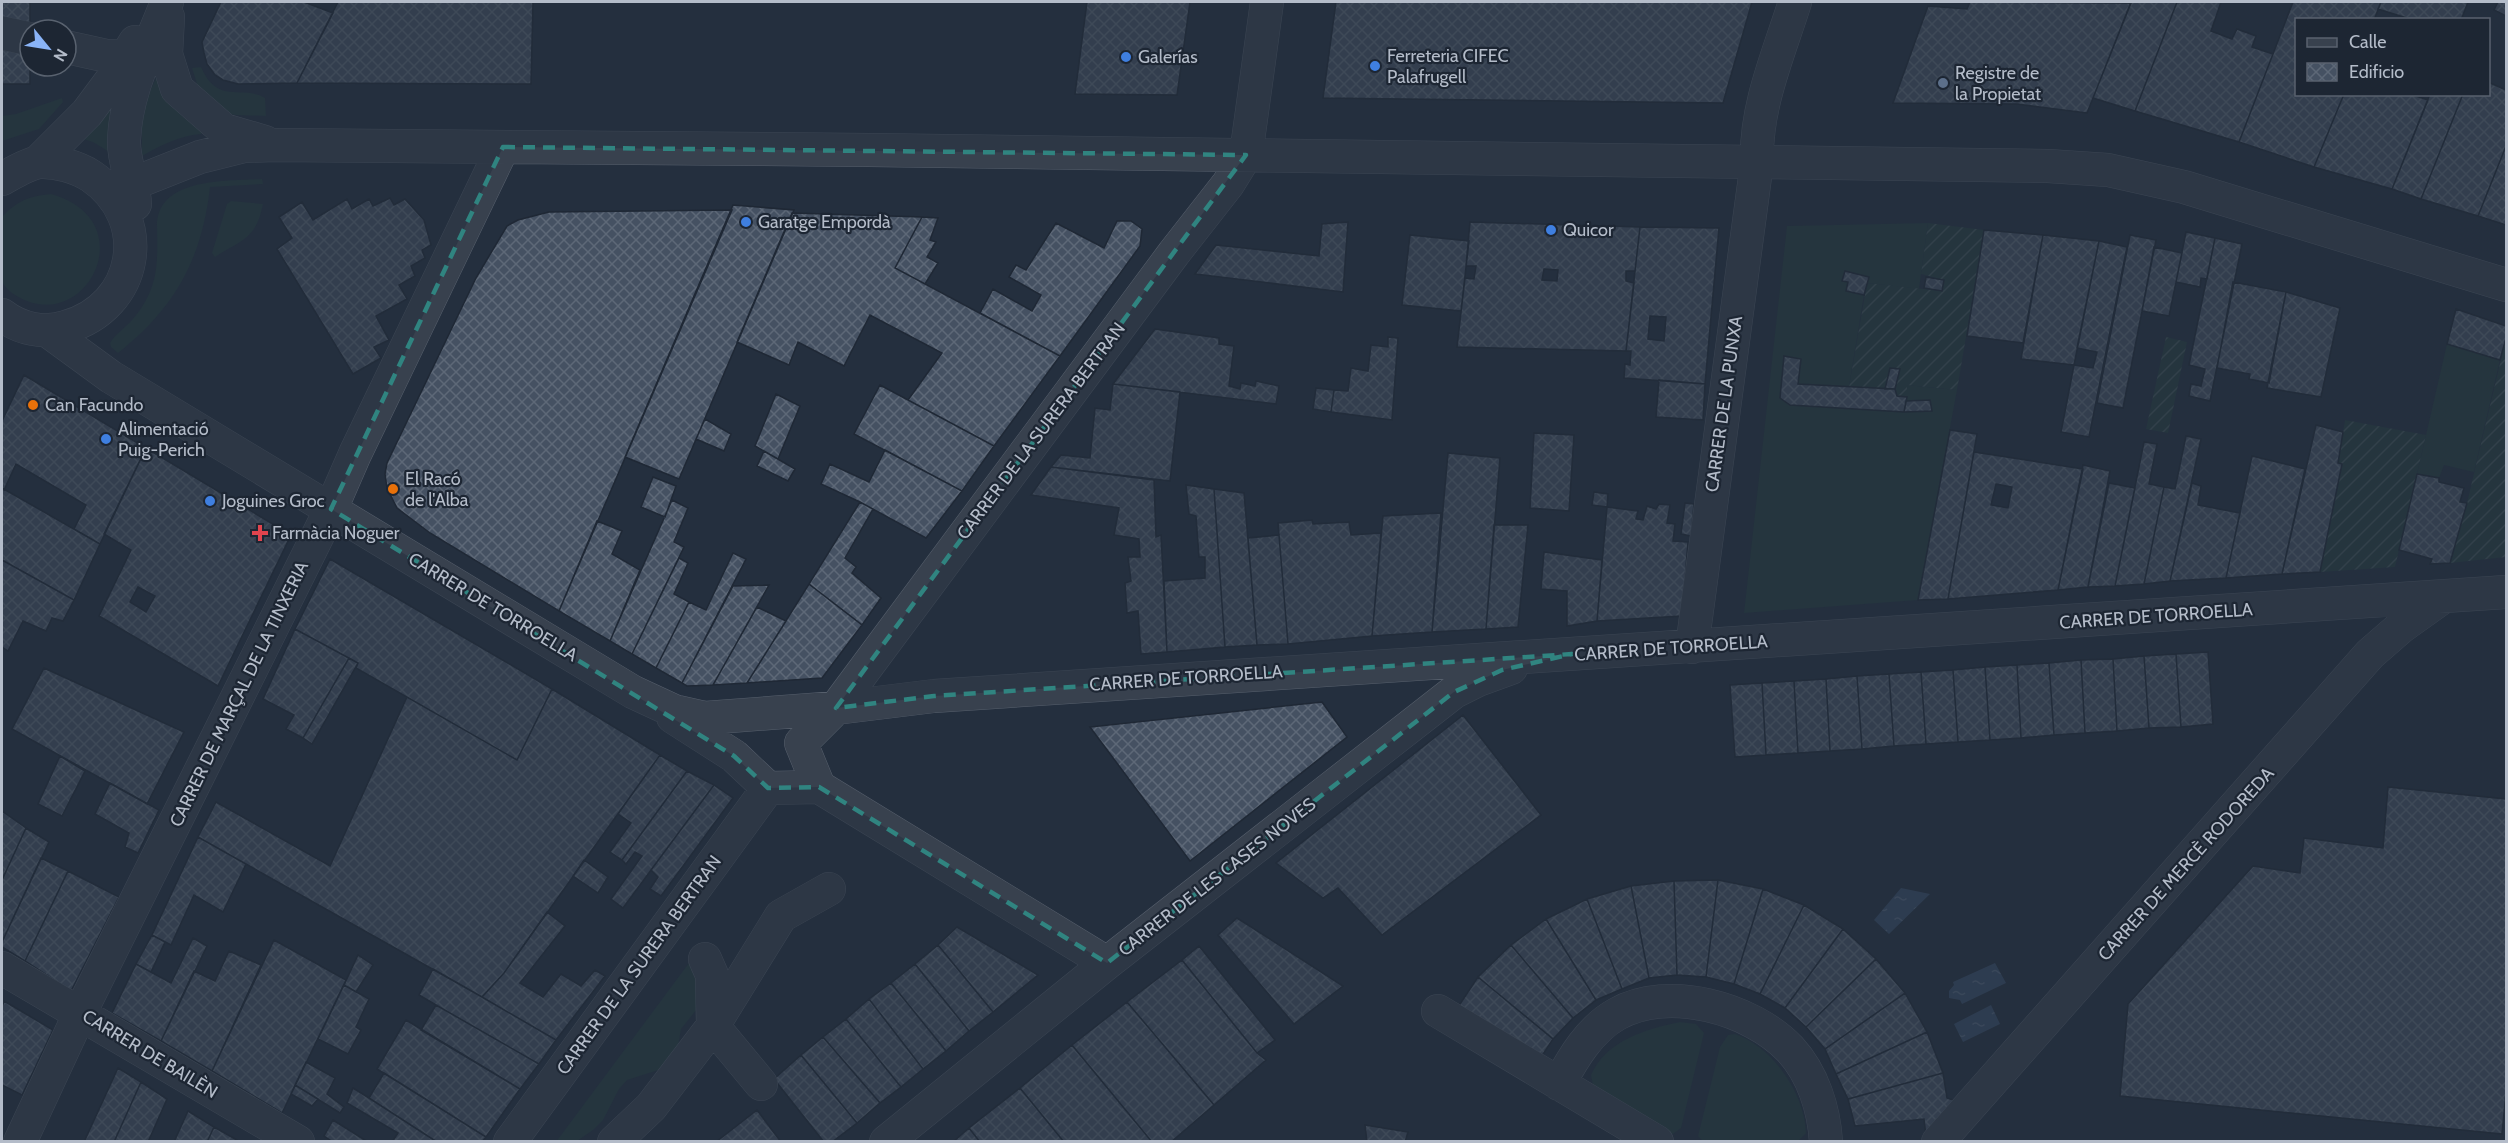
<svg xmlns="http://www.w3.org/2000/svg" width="2508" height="1143" viewBox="0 0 2508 1143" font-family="Cabin,sans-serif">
  <defs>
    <pattern id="garden-furrows" width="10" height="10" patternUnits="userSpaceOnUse" patternTransform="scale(1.5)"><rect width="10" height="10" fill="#263c3f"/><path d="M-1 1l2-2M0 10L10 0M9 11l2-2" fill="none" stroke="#435659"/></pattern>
    <pattern id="water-ripples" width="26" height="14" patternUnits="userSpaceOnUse" patternTransform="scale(1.5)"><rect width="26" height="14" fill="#394c67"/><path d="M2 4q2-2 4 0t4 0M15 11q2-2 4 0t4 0" fill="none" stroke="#53647b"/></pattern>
    <pattern id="building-cross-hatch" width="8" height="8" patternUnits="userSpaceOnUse" patternTransform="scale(1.5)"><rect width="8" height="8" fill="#455162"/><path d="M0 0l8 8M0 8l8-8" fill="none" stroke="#5d6877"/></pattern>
  </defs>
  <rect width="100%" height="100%" fill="#242f3e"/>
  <path fill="#263c3f" d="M201,67C218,106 241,84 265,98L266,116L236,115L226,113L198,87L192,68Z
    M156,78L181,115L203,130L201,134C179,136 161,145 142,156V109Z
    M118,93L111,153L93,142L80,138Z
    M62,98L63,102L39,129L2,141V116L16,114Z
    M262,179L263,184L210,187C202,259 175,308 118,353L111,347L110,343C115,334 125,328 132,320C140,311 147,300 151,289C159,269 157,246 157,226C157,177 229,181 262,179Z
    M51,194C141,219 91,326 27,301C17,297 7,291 2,282V217C17,201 29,196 51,194Z
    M231,201L263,204C256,239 243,239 215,257L212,253L227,204Z
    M1928,223L1919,289L1867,283L1845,272L1842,281L1848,282L1847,291L1864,295L1849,387L1798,384L1800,359L1784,356L1780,398L1790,405L1904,412L1932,411L1930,400L1906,401L1907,385L1957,390L1918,600L1744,613L1787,226Z
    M2447,344L2500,360L2474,472L2444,465L2439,478L2417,474Z
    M689,963L695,968L701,1004L681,1029L676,1058L671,1066L627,1080L619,1089L603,1120L593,1130L577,1141L556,1142Z
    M1680,1022L1696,1024L1704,1033L1681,1128L1673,1134L1667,1133L1593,1085L1591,1075C1606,1041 1645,1029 1680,1022Z
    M1735,1034C1773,1047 1805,1094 1806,1133L1798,1141H1703L1698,1136L1720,1047L1728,1035Z"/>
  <path fill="url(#garden-furrows)" d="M1928,223L1984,230L1957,390L1907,385V397L1897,396L1895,389L1900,369L1890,368L1885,389L1849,387L1867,283L1942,291L1944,280L1921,274Z
    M2166,337L2187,342L2168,433L2146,429Z
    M2506,338V557L2450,563L2467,503Z
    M2345,420L2426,435L2395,567L2320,572L2342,464L2338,463Z"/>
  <path fill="url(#water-ripples)" d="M1901,888L1930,894L1889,934L1874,920Z
    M1995,963L2006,983L1962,1004L1960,1000L1949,998V991L1954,985L1953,982Z
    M1991,1005L2000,1024L1963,1042L1954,1024Z"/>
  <path fill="url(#building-cross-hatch)" stroke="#1f2835" stroke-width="1.5" fill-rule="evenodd" d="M2,2H30V84H2Z
    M221,2H304L333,13L297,83L238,84L223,80L215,75L207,64L204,53L202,42Z
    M338,2H533L531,84L297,83Z
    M1087,2H1190L1177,95L1075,94Z
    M1336,2H1752L1723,103L1323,98Z
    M1970,2L2131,3L2087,113L2017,104L1893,103L1928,6L1967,9Z
    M2131,2H2177L2135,111L2093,98Z
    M2177,2H2221L2211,31L2232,39L2237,29L2256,36L2252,47L2273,54L2239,142L2135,111Z
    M2293,2H2381L2374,20H2296V94H2344L2314,167L2239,142Z
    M2381,2H2468L2461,20H2413L2378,9Z
    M2498,2H2506V16L2494,10Z
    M2488,82L2506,90V146L2478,216L2421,199L2463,94H2488Z
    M2344,94H2410L2428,100L2392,189L2314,167Z
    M2430,94H2463L2421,199L2392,189Z
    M2506,146V225L2478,216Z
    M390,198L394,205L405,199L424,220L431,245L422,250L425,258L411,266L415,276L399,285L407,299L376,316L389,340L374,347L381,358L353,374L277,249L292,238L279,217L302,202L313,220L347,199L352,209L369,199L373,206Z
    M733,205L794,210L679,479L625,457Z
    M732,210L559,611L430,533L397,508L387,488L385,474L387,463L476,278L507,226L518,220L549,212Z
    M792,213L922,217L895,268L1060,356L994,446L908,400L942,353L870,315L844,366L798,342L789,365L737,342Z
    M922,217L938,218L930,240L936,242L927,257L938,263L925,284L895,268Z
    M1117,221H1131L1142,229L1140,246L1060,356L980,313L993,289L1032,311L1041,295L1009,277L1016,265L1026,270L1056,223L1104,248Z
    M1348,222L1343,292L1195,274L1216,245L1319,256L1322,224Z
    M1470,222L1640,227L1635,271H1626V281L1634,283L1626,351L1457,347L1465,278L1474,279L1476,266H1466ZM1544,269L1558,270L1557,281L1542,280Z
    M1640,227L1719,228L1705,384L1624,378L1625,364L1630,365L1631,351H1626ZM1650,316L1666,317L1664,341L1648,339Z
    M1984,230L2043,235L2023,343L1967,336Z
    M2186,232L2215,238L2207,279L2201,278L2200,287L2176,282Z
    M1410,235L1469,241L1461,311L1402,305Z
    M2043,235L2099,241L2074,365L2021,359Z
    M2130,235L2156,240L2123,408L2097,403Z
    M2215,238L2242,244L2210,401L2189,396L2191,384L2201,386L2205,369L2189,365Z
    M2099,241L2127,247L2089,437L2061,432L2074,365L2093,368L2097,352L2077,348Z
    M2154,247L2182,253L2169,316L2142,311Z
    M1845,271L1869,277L1864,295L1846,291L1848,282L1842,281Z
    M1926,277L1944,280L1942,291L1924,288Z
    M2233,282L2286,292L2269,383L2249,379L2250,374L2217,368Z
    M2286,292L2340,308L2321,397L2267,388Z
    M2456,309L2506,326V338L2500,360L2447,344Z
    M1155,329L1219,338V344L1234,346L1229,386L1240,389L1241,383L1255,386L1256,381L1279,386L1276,404L1113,384Z
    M1388,337L1398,338L1392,420L1331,412L1334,390L1348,391L1351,368L1368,371L1371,345L1388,347Z
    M1784,356L1801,359L1798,384L1895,389L1897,396L1907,397L1904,412L1790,405L1780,398Z
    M1890,368L1900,369L1895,389H1885Z
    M24,375L146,448L100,544L74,529L86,505L16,464L4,490L2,488V421Z
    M1659,380L1705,384L1703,420L1656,417Z
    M1113,384L1180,392L1170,481L1051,467L1061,455L1090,458L1095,408L1110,410Z
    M880,385L994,446L962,491L854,434Z
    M1316,388L1334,390L1331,412L1313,409Z
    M776,394L800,406L778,459L755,446Z
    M1930,400L1932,411L1904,412L1906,401Z
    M705,419L731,434L724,451L696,439Z
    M2316,425L2343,432L2338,463L2342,464L2320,572L2282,574Z
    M1950,430L1977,434L1948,599L1918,600Z
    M1534,433L1574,435L1569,511L1530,508Z
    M2186,436L2201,439L2170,581L2144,584L2164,487L2175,489Z
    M2144,442L2157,444L2149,484L2164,487L2144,584L2115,586Z
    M146,448L291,535L218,686L99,616L131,550L104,534ZM138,587L155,596L146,612L130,602Z
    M885,450L962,491L926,538L860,502L821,484L830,464L869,482Z
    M764,451L795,469L788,481L757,466Z
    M1974,452L2083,469L2058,590L1948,599Z
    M1448,453L1500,458L1486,629L1432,632Z
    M2252,456L2305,469L2282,574L2226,578Z
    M2083,465L2110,471L2088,587L2058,590Z
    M1051,467L1154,480L1156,537L1161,535L1167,652L1141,654L1138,611L1127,613L1125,583L1131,581L1128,557H1140L1139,539L1114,535L1119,508L1031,495Z
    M2417,474L2439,478V482L2464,488L2460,502L2467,503L2450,563L2430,564L2432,559L2399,550Z
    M653,477L676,486L665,517L641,507Z
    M2109,483L2135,488L2115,586L2088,587Z
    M2192,483L2201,486L2198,505L2240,513L2226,578L2170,581Z
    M1996,484L2012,487L2008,508L1991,505Z
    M1186,485L1214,489L1225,647L1167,652L1164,581L1205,578V557H1199L1196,516L1189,514Z
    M2,488L100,544L74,600L2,560Z
    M1214,489L1244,493L1257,645L1225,647Z
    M1594,492L1608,494L1607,507L1592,505Z
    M672,500L688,508L674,542L684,547L632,654L610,641Z
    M860,502L873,509L845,558L856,567L852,573L881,598L862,625L809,584Z
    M1685,503L1694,504L1691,536L1681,534Z
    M1659,504L1670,505L1667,523L1675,524L1673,541L1688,542L1682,616L1597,621L1607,507L1638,511L1636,519L1643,520L1647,506L1656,509Z
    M1441,513L1432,632L1372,636L1383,516Z
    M1312,520L1313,524L1349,522L1351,535L1381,533L1372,636L1288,644L1278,523Z
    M597,521L622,531L612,554L640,570L610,641L559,611Z
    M1494,525H1528L1518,627L1486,629Z
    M1279,535L1288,644L1257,645L1248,538Z
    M1544,552L1602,560L1597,621L1567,626V591L1541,589Z
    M733,553L746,559L682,683L656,668L689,602L706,610Z
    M679,558L688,563L674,594L689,602L656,668L632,654Z
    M330,559L552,689L517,760L356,668L358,663L295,629Z
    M2,560L74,600L63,621L52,618L46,631L23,621L8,651L2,647Z
    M809,584L862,625L822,678L747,683Z
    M769,585L713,685L687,686L682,683L733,586Z
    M757,607L786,621L747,683L713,685Z
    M295,629L349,658L303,738L286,729L294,715L263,699Z
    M2208,652L2213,724L2181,727L2176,654Z
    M2176,654L2181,727L2149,728L2144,656Z
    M2144,656L2149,728L2117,731L2113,659Z
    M349,658L358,663L312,744L303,738Z
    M2113,659L2117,731L2085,733L2081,660Z
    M2081,660L2085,733L2054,735L2049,663Z
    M2049,663L2054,735L2021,738L2017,665Z
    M2017,665L2021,738L1990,740L1985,667Z
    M1985,667L1990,740L1958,742L1953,670Z
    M44,668L184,732L147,804L12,729Z
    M1953,670L1958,742L1926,744L1921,672Z
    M1921,672L1926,744L1894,746L1889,674Z
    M1889,674L1894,746L1862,749L1857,676Z
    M1857,676L1862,749L1830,751L1826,679Z
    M1826,679L1830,751L1798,753L1794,681Z
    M1794,681L1798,753L1766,755L1762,683Z
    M1762,683L1766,755L1735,757L1730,685Z
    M552,689L660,755L504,973L482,997L198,837L216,802L330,866L407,697L517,760Z
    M1322,702L1347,737L1190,861L1090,727Z
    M1463,715L1541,815L1382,935L1338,888L1323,898L1276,863Z
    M660,755L687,771L622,860L610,852L631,823L618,814Z
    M60,756L85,771L62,816L38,804Z
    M687,771L714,785L623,908L611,899L642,856L635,852L626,864L622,860Z
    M110,783L159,810L138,853L125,847L129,833L95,814Z
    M714,785L733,798L661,896L650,889L658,877L651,870Z
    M2388,787L2506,799V1092L2502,1134L2120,1096L2128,1004L2253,866L2300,873L2304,838L2383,848Z
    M2,811L26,828L2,880Z
    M26,828L49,842L2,942V880Z
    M198,837L246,864L223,912L194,895L171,945L152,935Z
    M41,858L68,871L25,961L2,947V942Z
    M584,860L608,877L598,893L573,876Z
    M68,871L119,897L71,991L25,961Z
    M1718,880L1763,889L1734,984L1706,977Z
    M1718,880L1706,977L1677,975L1674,881Z
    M1674,881L1677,975L1649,978L1631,886Z
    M1631,886L1649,978L1622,989L1587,899Z
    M1763,889L1804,905L1760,994L1734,984Z
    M1587,899L1622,989L1596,1000L1546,919Z
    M1804,905L1843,929L1785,1008L1760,994Z
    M547,912L565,926L520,983L543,997L561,974L581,986L595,970L605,976L556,1040L482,997L504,973Z
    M1237,918L1343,986L1294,1024L1218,935Z
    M1546,919L1596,1000L1573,1018L1511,945Z
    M957,927L1038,975L993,1012L938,945Z
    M1843,929L1876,959L1806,1027L1785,1008Z
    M152,935L165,942L151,972L136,964Z
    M193,938L207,946L161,1041L112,1013L136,964L171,983Z
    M274,940L346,980L282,1113L212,1071Z
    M938,945L993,1012L969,1031L915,964Z
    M1511,945L1573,1018L1553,1039L1478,977Z
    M1199,946L1275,1040L1257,1053L1182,960Z
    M229,951L261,965L212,1071L161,1041L194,971L215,981Z
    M358,955L373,965L356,992L344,985Z
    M1876,959L1905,993L1825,1049L1806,1027Z
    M1182,960L1257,1053L1266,1060L1214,1105L1127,1002Z
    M915,964L969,1031L946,1051L891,983Z
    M433,969L482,997L556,1040L539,1064L436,1005L419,995Z
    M1478,977L1553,1039L1538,1062L1454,1013Z
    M891,983L946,1051L923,1069L869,999Z
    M344,985L369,999L356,1027L361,1030L348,1054L318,1039Z
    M1905,993L1927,1032L1836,1074L1825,1049Z
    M869,999L923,1069L901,1087L846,1019Z
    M4,1001L53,1030L22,1095L2,1085V1007Z
    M1127,1002L1214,1105L1171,1142H1152L1072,1045Z
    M436,1005L539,1064L520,1089L421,1030Z
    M846,1019L901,1087L880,1103L823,1037Z
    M406,1020L520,1089L486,1137L377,1069Z
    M1927,1032L1943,1073L1848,1099L1836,1074Z
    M823,1037L880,1103L857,1123L801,1055Z
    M1072,1045L1152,1142H1064L1020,1088Z
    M801,1055L857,1123L832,1142H824L774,1079Z
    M306,1062L335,1078L327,1094L344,1107L340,1113L295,1085Z
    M118,1068L141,1082L114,1142H84Z
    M384,1073L486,1137L482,1142H437L369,1098Z
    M1943,1073L1947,1098L1956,1101L1926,1136L1924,1119L1855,1126L1848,1099Z
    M141,1082L167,1099L148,1142H114Z
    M295,1085L318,1099L312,1106L291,1094Z
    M353,1088L369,1098L437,1142H392L398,1133L347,1103Z
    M1020,1088L1064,1142H980L969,1128Z
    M757,1110L781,1142H716Z
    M188,1111L214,1127L207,1142H174Z
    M333,1120L368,1142H333L324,1136Z
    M1365,1125L1408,1132L1405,1142H1367Z
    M214,1127L237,1140V1142H207Z
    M969,1128L980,1142H953Z"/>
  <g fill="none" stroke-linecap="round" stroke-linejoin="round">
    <defs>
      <path id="minor" d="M168,17L166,54L177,89L224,130L265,142
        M2,33L30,39
        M66,47L107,56L126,57
        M38,162L87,113L113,78L135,42
        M2,179C13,173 27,164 39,162C56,161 77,167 91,176C154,219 138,307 66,327C44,334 20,329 2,315
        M106,186L132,184L200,157L244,146L275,145L869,150L2048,166L2108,170L2184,187L2506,285
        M135,204C134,183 123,161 124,140C126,90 150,47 167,2
        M48,331L111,377L633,692L674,711L705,718L836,708L934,696L2506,592
        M1692,647L1757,162C1755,107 1779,53 1795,2
        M673,717L734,756L768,788L819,787
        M819,787L801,743L836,708L1174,253L1228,184L1246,155L1267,2
        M819,787L1107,963
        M705,959L712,975L713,1026L761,1084
        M2,968L298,1142
        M1438,1011L1657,1142
        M1559,1084C1573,1058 1590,1029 1617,1014C1668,985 1751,1008 1790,1049C1813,1074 1824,1109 1826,1142
        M20,1142L80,1013L331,509L355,454L503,147
        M510,1142L768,788
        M614,1142L651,1107L713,1026L781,916L829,889
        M886,1142L1107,963L1454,692L1478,680L1511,668
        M1938,1142L2370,654L2401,627L2443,597"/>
    </defs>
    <use href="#minor" stroke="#565f6c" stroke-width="34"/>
    <use href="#minor" stroke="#38414e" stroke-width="33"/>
  </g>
  <path d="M0 0H2508V1143H0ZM503,147L1246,155L836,708L934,696L1572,654L1502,670L1454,692L1107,963L819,787L768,788L734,756L331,509Z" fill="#242f3e" fill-opacity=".55" fill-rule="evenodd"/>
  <path fill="none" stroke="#308480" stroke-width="4.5" stroke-dasharray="12 8" stroke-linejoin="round" d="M503,147L1246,155L836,708L934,696L1572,654L1502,670L1454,692L1107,963L819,787L768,788L734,756L331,509Z"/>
  <g fill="#3f7fe0" stroke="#1d2633" stroke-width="2">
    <circle cx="1126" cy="57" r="6"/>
    <circle cx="1375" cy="66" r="6"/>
    <circle cx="746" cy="222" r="6"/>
    <circle cx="1551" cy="230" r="6"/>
    <circle cx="106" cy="439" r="6"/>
    <circle cx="210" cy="501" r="6"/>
  </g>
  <circle fill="#5c6f8a" stroke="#1d2633" stroke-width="2" cx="1943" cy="83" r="6"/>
  <g fill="#e8710a" stroke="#1d2633" stroke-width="2">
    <circle cx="33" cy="405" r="6"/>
    <circle cx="393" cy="489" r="6"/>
  </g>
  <path fill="#e0444e" stroke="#1d2633" stroke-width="2" d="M257 524h6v6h6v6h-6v6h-6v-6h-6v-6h6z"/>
  <g text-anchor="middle" stroke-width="4.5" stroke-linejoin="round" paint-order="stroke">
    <g font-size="18" fill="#b4bcc9" stroke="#1d2633" text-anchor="start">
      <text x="1387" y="62">Ferreteria CIFEC<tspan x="1387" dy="21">Palafrugell</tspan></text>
      <text x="1138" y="63">Galerías</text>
      <text x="1955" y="79">Registre de<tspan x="1955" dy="21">la Propietat</tspan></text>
      <text x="758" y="228">Garatge Empordà</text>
      <text x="1563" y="236">Quicor</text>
      <text x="45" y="411">Can Facundo</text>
      <text x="118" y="435">Alimentació<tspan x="118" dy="21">Puig-Perich</tspan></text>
      <text x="405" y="485">El Racó<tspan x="405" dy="21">de l'Alba</tspan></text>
      <text x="222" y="507">Joguines Groc</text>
      <text x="272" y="539">Farmàcia Noguer</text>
    </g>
    <g font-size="18" fill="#b4bcc9" stroke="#1d2633">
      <text transform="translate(1724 404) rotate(-82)" y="6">CARRER DE LA PUNXA</text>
      <text transform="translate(1041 431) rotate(-53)" y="6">CARRER DE LA SURERA BERTRAN</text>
      <text transform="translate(493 607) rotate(31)" y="6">CARRER DE TORROELLA</text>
      <text transform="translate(2156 616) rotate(-4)" y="6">CARRER DE TORROELLA</text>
      <text transform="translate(1671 648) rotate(-4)" y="6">CARRER DE TORROELLA</text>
      <text transform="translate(1186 678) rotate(-4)" y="6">CARRER DE TORROELLA</text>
      <text transform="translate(239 694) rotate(-64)" y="6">CARRER DE MARÇAL DE LA TINXERIA</text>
      <text transform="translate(2186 864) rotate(-48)" y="6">CARRER DE MERCÈ RODOREDA</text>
      <text transform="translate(1217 877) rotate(-38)" y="6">CARRER DE LES CASES NOVES</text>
      <text transform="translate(639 965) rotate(-54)" y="6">CARRER DE LA SURERA BERTRAN</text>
      <text transform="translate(150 1054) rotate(31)" y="6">CARRER DE BAILÈN</text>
    </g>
  </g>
  <rect width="2508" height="1143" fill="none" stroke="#b4bcc9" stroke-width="6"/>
  <rect x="2295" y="18" width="195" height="78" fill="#1d2633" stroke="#59626f" stroke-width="1.5"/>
  <rect x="2307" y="38" width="30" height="9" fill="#38414e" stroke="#59626f" stroke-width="1.5"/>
  <text x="2349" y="48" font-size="18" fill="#b4bcc9">Calle</text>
  <rect x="2307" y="63" width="30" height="18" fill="url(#building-cross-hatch)" stroke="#59626f" stroke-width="1.5"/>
  <text x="2349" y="78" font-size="18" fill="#b4bcc9">Edificio</text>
  <g transform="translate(48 48) rotate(120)"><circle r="28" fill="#1d2633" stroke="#59626f" stroke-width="1.5"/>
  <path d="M0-4.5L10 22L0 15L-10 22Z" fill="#8ab4f8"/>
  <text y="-9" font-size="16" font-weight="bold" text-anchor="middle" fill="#b4bcc9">N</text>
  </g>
</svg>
